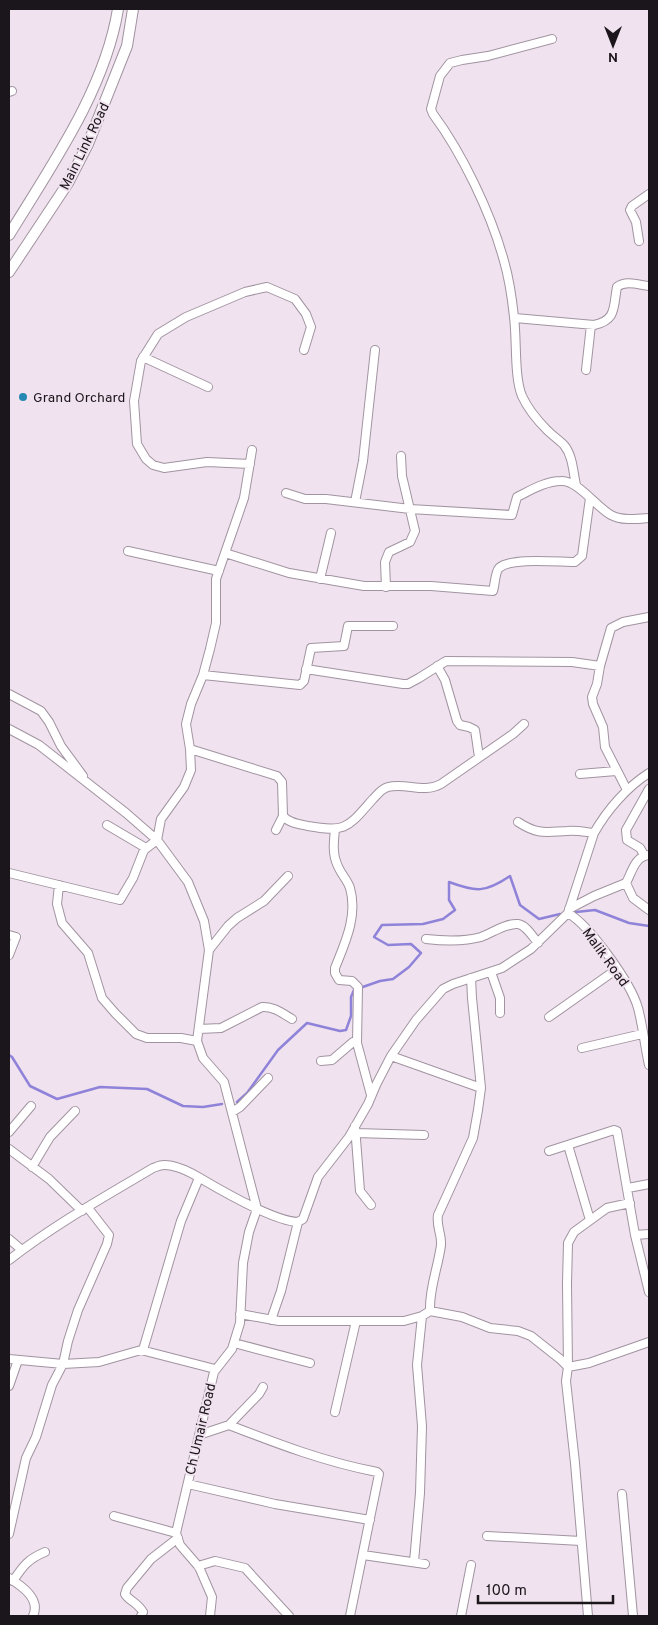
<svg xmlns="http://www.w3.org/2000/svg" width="658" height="1625" viewBox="0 0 658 1625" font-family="Overpass,sans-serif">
  <rect width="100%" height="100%" fill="#f0e2ef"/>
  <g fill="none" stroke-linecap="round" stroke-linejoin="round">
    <path stroke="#8f83d9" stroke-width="2.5" d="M576,912L595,910L629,923L649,926
      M9,1055L12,1057L30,1086L57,1099L100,1087L147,1089L183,1106L203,1107L222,1104
      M237,1102L247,1093L278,1050L307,1023L340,1031L346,1030L351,1016V997L354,990L380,981L393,979L409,967L421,953L411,944L388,945L374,937L382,925L423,924L443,919L455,910L449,900V882C476,892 485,893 510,876L520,905L539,919L560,914"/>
    <defs>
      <path id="minor" d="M552,39L488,56L462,60L450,63L440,76L431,109L433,114C462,153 491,213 504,261C509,278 512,298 514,317C517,339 514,377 522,396C528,409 538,421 547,430C552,435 559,440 564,445C573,456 573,472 576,485
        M9,92L12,91
        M639,241L636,222L630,210L632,206L649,194
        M515,318L594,325C617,320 613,307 617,287C626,280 639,285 649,286
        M143,357L208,387
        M586,370L591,325
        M250,464L207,462L164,468L153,465L146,459L137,444L134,401L141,361L158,334L186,317L245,292L267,287L295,299L306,314L311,327L304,350
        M286,493L305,499H326L410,509L512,515L517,497C531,490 546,481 561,481C578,480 596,507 611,515C622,521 637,519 649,518
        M355,502L363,461L375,350
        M128,551L219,571
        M225,553L289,573L364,586H431L493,591C495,585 495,572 499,568C511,557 558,562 575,562L582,556L590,498
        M320,579L331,533
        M386,587L385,562L389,552L410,542L415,531L402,476L401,456
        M437,666L445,680L457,721L460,725L469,727L475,730L479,757
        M306,669L403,684H408L419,678L446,661L572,662L600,666
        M203,675L300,685L304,681L311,648L344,646L348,626H393
        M9,694L41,711L49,722L61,746L83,776
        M9,729L39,745L126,813L157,840L188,882L204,921L209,950L197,1041L203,1058L224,1082L257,1209L249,1232L243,1263L240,1323L232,1349L214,1372L176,1533L180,1545L199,1567L212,1597L210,1616
        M190,749L277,776L282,782L283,816C289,823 299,824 308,826C347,833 348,827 373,799C378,794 381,789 388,787C406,782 423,794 441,784L513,734L524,724
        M580,774L616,771
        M627,790L605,747L603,727L593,704L592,697L597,684L600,666L611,628L623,622L649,617
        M518,822C538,835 545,832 567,831C576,830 585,832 594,833
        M107,825L146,848
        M335,829C334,840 332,853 337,864C340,873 347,879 350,888C358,916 345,943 335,968V973L339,980L352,981L358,987L357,1043
        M276,830L283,816
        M644,855L640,848L627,840L626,830L649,789
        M9,873L120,900L133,878L144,850L157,840L161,819L184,787L191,770L190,749L186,724L191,704L203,675L210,649L216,623V579L244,498L252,450
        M626,883L633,898L649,910
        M59,885L57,904L62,923L88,953L102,998L115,1013L136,1034L147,1038H181L197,1041
        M569,909L594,896L626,883C632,872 635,856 649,855
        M568,913C590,926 631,983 638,1008C643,1027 645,1047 649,1065
        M9,935L16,937L9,955
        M426,939C444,941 463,942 481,937C492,933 506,923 518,924C526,925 533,937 538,943
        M209,950L228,926L237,918L264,901L288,876
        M491,972L500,998V1013
        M549,1017L617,969
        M199,1029L221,1028L262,1007C273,1006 282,1013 292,1019
        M582,1048L642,1034
        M391,1056L481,1088
        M321,1061L332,1060L353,1042L357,1043L371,1095
        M232,1112L240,1107L268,1078
        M355,1126L360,1191L371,1205
        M9,1132L31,1106
        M356,1133L424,1135
        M568,1145L590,1220
        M9,1149L49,1179L82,1211
        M549,1151L614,1130L617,1131L635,1235L649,1292
        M32,1167L50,1137L75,1111
        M628,1188L649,1184
        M635,1235L649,1234
        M9,1239L22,1250
        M9,1260C54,1225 104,1197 153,1168C156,1167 160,1165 164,1165C175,1165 190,1172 200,1178C222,1191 273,1221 298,1222L303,1219L318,1177L349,1137L368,1104L376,1085L391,1056L416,1020L443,989L453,984L502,968L531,949L568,913L594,833C607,810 627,787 649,773
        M430,1311C429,1288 438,1268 441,1245C442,1234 436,1227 438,1215L473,1138L478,1110L481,1088L472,998L471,978
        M240,1314L279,1321H404L422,1316L430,1311L462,1317L490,1328L518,1331L531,1336L560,1359L568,1367
        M271,1320L281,1291L298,1222
        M234,1343L310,1363
        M143,1350L181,1221L199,1178
        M9,1359L63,1364L99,1362L141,1350L215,1369
        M568,1367L589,1363L649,1342
        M9,1386L18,1360
        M335,1412L356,1321
        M229,1425L259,1394L263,1387
        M199,1435L229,1425C278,1444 325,1462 377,1472L379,1474L350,1616
        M188,1484L275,1504L370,1520
        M622,1494L633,1616
        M114,1516L176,1533
        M9,1534L26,1458L36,1437L52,1385L63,1364L68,1341L78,1310L107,1244L109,1235L88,1208
        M487,1536L581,1541
        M363,1555L425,1564
        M414,1562L420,1493L422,1426L417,1365L422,1316
        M198,1566L215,1561L245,1568L289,1616
        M9,1578C22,1586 41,1599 33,1616
        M13,1581C23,1566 28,1559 45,1552
        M141,1616L143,1612C137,1602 129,1601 125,1594L127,1588L151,1559L178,1538
        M461,1616L471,1565
        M588,1616L575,1463L566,1381L568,1367L567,1284L568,1243L574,1232L607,1208L630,1203"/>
      <path id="tertiary" d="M9,235C51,166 105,90 118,9
        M9,272L68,183L88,144L127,46L133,9"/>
    </defs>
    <use href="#minor" stroke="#a194a0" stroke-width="10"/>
    <use href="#tertiary" stroke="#a194a0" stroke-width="12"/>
    <use href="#minor" stroke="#fff" stroke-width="8"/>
    <use href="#tertiary" stroke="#fff" stroke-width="10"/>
  </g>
  <circle fill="#2689b3" stroke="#f0e2ef" stroke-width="2" cx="23" cy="397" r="5"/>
  <g text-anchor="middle" stroke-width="4" stroke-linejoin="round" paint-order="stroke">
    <g font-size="14" fill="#1b161b" stroke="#f0e2ef">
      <text transform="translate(84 146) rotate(-64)" y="5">Main Link Road</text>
      <text transform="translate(606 957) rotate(54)" y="5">Malik Road</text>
      <text transform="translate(200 1429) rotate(-77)" y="5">Ch Umair Road</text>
    </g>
    <g font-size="14" fill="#1b161b" stroke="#f0e2ef" text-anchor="start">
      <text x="33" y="402">Grand Orchard</text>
    </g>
  </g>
  <rect width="658" height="1625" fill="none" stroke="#1b161b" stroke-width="20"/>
  <g transform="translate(613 45) rotate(180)" stroke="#f0e2ef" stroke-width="4" paint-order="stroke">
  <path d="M0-4L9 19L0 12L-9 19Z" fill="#1b161b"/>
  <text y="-8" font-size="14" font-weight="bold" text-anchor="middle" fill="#1b161b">N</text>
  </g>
  <path d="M478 1595v8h135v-8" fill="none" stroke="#1b161b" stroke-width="2.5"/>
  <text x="486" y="1595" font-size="15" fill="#1b161b" stroke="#f0e2ef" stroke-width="4" paint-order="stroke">100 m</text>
</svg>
